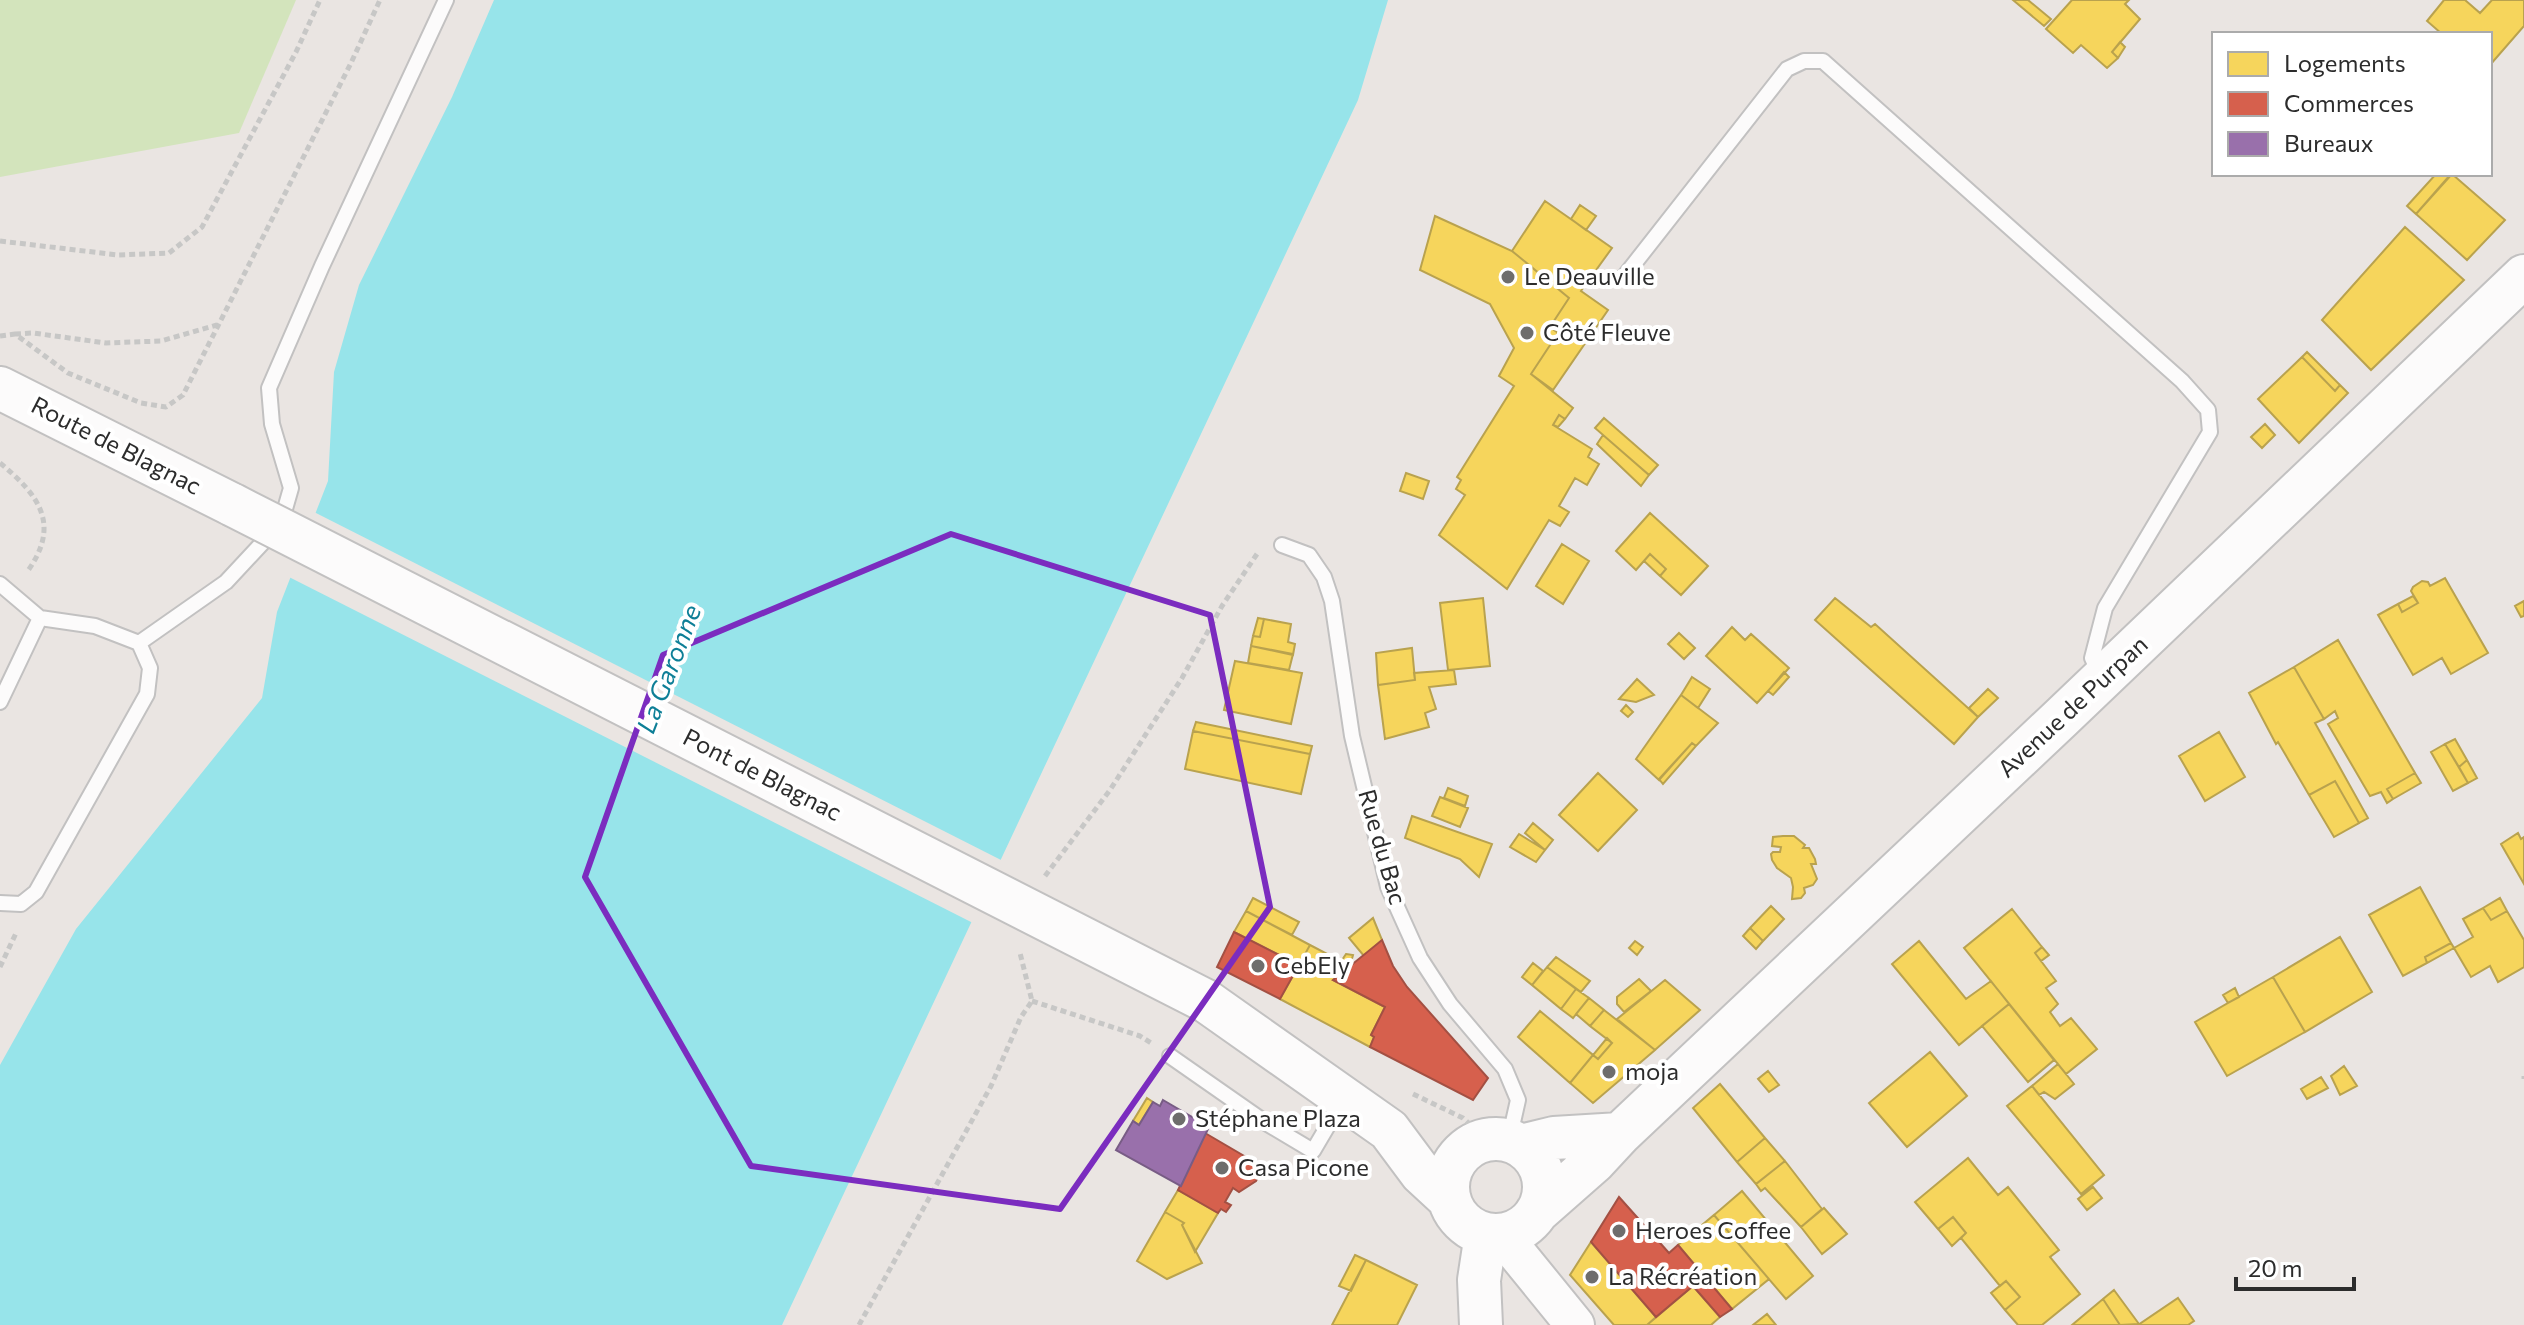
<svg xmlns="http://www.w3.org/2000/svg" width="2524" height="1325" viewBox="0 0 2524 1325" font-family="Commissioner,sans-serif">
  <rect width="100%" height="100%" fill="#eae5e2"/>
  <path fill="#d3e4bc" d="M0,0H296L239,133L0,177Z"/>
  <path fill="#97e4ea" d="M494,0H1388L1358,100L782,1325H0V1065L76,929L262,698L277,612L328,481L334,372L359,285L452,97Z"/>
  <path fill="#eae5e2" d="M312,511L1005,862L975,924L287,576Z"/>
  <path fill="#f6d55c" stroke="#b9a24e" stroke-width="2" d="M2013,0H2028L2051,19L2044,26Z
    M2072,0H2129L2125,4L2140,19L2112,52L2118,58L2107,68L2081,45L2073,53L2046,29Z
    M2444,0H2465L2480,13L2492,0H2524V26L2490,65V34H2442L2427,21Z
    M2120,42L2125,47L2118,58L2112,52Z
    M2436,174H2451L2416,214L2407,206Z
    M2452,174L2505,220L2467,260L2416,214Z
    M1545,201L1612,248L1581,291L1608,310L1553,390L1531,374L1558,333L1550,327L1569,298L1512,251Z
    M1580,205L1596,216L1586,230L1571,219Z
    M1435,216L1512,251L1569,298L1550,327L1558,333L1531,374L1573,408L1565,419L1559,415L1553,425L1592,449L1588,457L1599,464L1587,485L1575,478L1559,506L1569,512L1560,526L1549,520L1507,589L1439,535L1465,495L1456,489L1461,480L1457,477L1514,386L1499,376L1514,348L1490,304L1420,270Z
    M2405,227L2464,280L2371,370L2322,320Z
    M2307,352L2340,385L2335,391L2302,357Z
    M2302,357L2335,391L2340,385L2348,393L2299,443L2258,399Z
    M1559,415L1565,419L1558,427L1553,425Z
    M1604,418L1658,465L1649,475L1595,428Z
    M2265,424L2275,435L2262,448L2251,437Z
    M1603,435L1649,475L1641,486L1597,444Z
    M1406,473L1429,481L1423,499L1400,491Z
    M1650,513L1708,566L1681,595L1660,576L1666,569L1650,554L1636,570L1616,551Z
    M1562,544L1589,561L1563,604L1536,586Z
    M1650,554L1666,569L1660,576L1644,561Z
    M2445,578L2488,653L2451,674L2442,658L2413,675L2378,615L2398,604L2402,612L2418,603L2411,591L2413,587L2422,581L2428,582L2430,586Z
    M2413,596L2418,603L2402,612L2398,604Z
    M1483,598L1490,666L1448,670L1440,603Z
    M1835,598L1871,627L1875,624L1978,717L1954,744L1815,620Z
    M2524,601V616L2521,617L2515,606Z
    M1258,618L1264,619L1260,637L1253,636Z
    M1264,619L1291,624L1288,642L1295,644L1293,655L1251,646L1253,636L1260,637Z
    M1732,627L1745,640L1751,634L1789,668L1757,703L1706,656Z
    M1679,633L1695,648L1684,659L1668,644Z
    M2338,640L2415,773L2387,789L2393,799L2387,803L2381,792L2370,796L2328,724L2338,718L2335,711L2324,719L2294,667Z
    M1251,646L1293,654L1289,670L1248,663Z
    M1412,648L1415,680L1378,685L1376,653Z
    M1235,661L1302,673L1291,724L1224,710Z
    M2294,667L2324,719L2315,723L2368,818L2359,823L2335,781L2309,795L2278,742L2276,744L2249,693Z
    M1454,670L1456,684L1429,687L1436,709L1425,713L1429,727L1385,739L1378,685L1415,680L1414,673Z
    M1784,672L1789,677L1773,695L1768,691Z
    M1692,677L1710,689L1698,708L1681,695Z
    M1637,679L1654,695L1636,702L1619,699Z
    M1988,689L1998,698L1978,717L1969,708Z
    M1681,695L1718,723L1696,746L1692,743L1659,780L1636,759Z
    M1626,705L1633,712L1628,717L1621,711Z
    M1196,722L1312,746L1310,754L1193,731Z
    M1193,731L1310,754L1301,794L1185,769Z
    M2219,732L2245,777L2205,801L2179,756Z
    M2455,739L2467,760L2459,767L2445,744Z
    M1692,743L1696,746L1663,784L1659,779Z
    M2445,744L2468,783L2453,791L2431,752Z
    M2467,760L2477,778L2468,783L2459,767Z
    M1598,773L1637,810L1598,851L1559,815Z
    M2415,773L2421,783L2393,799L2387,789Z
    M2335,781L2359,823L2334,837L2309,795Z
    M1448,788L1468,796L1465,806L1444,798Z
    M1440,797L1468,808L1460,827L1432,816Z
    M1412,816L1492,844L1479,877L1460,859L1405,838Z
    M1533,823L1553,840L1545,850L1525,833Z
    M2518,833L2521,839L2524,837V884L2501,844Z
    M1519,834L1545,850L1536,862L1510,847Z
    M1783,836H1794L1805,845L1803,848H1809L1815,859L1816,864H1811L1817,879L1813,885L1804,888L1805,893L1801,898L1792,899L1793,887L1791,878L1777,868L1772,860L1771,854L1773,852H1780L1781,847L1772,846L1773,837Z
    M2420,887L2451,943L2425,957L2427,963L2403,976L2369,915Z
    M1253,898L1299,922L1292,935L1246,911Z
    M2500,898L2507,911L2491,920L2483,908Z
    M1771,906L1784,919L1763,941L1750,928Z
    M2483,908L2491,920L2507,911L2524,940V967L2498,982L2490,966L2471,977L2454,948L2473,937L2463,919Z
    M2012,909L2042,947L2035,953L2056,981L2046,988L2058,1004L2050,1012L2060,1026L2071,1018L2097,1049L2066,1074L1964,948Z
    M1246,911L1310,945L1299,965L1234,932Z
    M1373,918L1382,940L1364,956L1349,938Z
    M1750,928L1763,941L1756,949L1743,936Z
    M2340,937L2372,992L2305,1032L2273,977Z
    M1635,941L1643,947L1637,955L1629,948Z
    M1919,941L1966,999L1991,981L2009,1004L1959,1045L1892,964Z
    M2451,943L2454,948L2427,963L2425,957Z
    M1310,945L1350,966L1333,980L1385,1007L1371,1035L1374,1037L1370,1047L1280,999Z
    M2042,947L2049,955L2041,961L2035,953Z
    M1346,954L1353,955L1350,966L1342,960Z
    M1556,957L1590,981L1581,992L1547,967Z
    M1533,963L1543,971L1532,985L1522,977Z
    M1547,967L1576,989L1561,1009L1532,985Z
    M2273,977L2305,1032L2227,1076L2195,1022Z
    M1639,979L1651,991L1624,1012L1617,1004V997Z
    M1665,980L1700,1010L1655,1050L1617,1019Z
    M2235,988L2239,997L2228,1003L2223,995Z
    M1576,989L1589,998L1573,1018L1561,1009Z
    M1589,998L1604,1010L1590,1026L1576,1014Z
    M2009,1004L2054,1060L2028,1082L1982,1026Z
    M1604,1010L1655,1050L1593,1103L1570,1083L1593,1055L1598,1059L1612,1043L1590,1026Z
    M1540,1011L1593,1055L1570,1083L1518,1037Z
    M1607,1038L1612,1043L1598,1059L1593,1055Z
    M1930,1052L1967,1096L1907,1147L1869,1103Z
    M2058,1064L2074,1084L2055,1099L2044,1092L2039,1095L2032,1086Z
    M2344,1066L2357,1086L2340,1095L2331,1076Z
    M1768,1071L1779,1085L1769,1092L1758,1079Z
    M2321,1077L2328,1088L2307,1099L2301,1089Z
    M1720,1084L1765,1138L1737,1162L1693,1108Z
    M2032,1086L2104,1175L2081,1194L2007,1106Z
    M1147,1098L1153,1102L1139,1125L1133,1121Z
    M1765,1138L1785,1161L1756,1184L1737,1162Z
    M1968,1158L1998,1195L2008,1187L2059,1250L2050,1257L2080,1294L2042,1325H2018L2005,1310L2020,1297L2006,1281L2000,1286L1961,1238L1966,1233L1953,1217L1938,1229L1915,1202Z
    M1785,1161L1822,1209L1801,1227L1765,1188L1761,1191L1756,1184Z
    M2093,1187L2102,1198L2087,1210L2078,1199Z
    M1178,1190L1218,1213L1195,1252L1182,1225L1184,1223L1165,1212Z
    M1742,1191L1813,1276L1786,1299L1714,1215Z
    M1824,1208L1847,1234L1822,1254L1801,1227Z
    M1165,1212L1184,1223L1182,1225L1202,1263L1167,1279L1137,1261Z
    M1714,1215L1769,1279L1732,1309L1678,1245Z
    M1953,1217L1966,1233L1952,1246L1938,1229Z
    M1591,1242L1656,1317L1647,1325H1614L1570,1275Z
    M1355,1255L1366,1260L1351,1291L1339,1286Z
    M1366,1260L1417,1285L1397,1325H1332Z
    M2006,1281L2020,1297L2005,1310L1991,1293Z
    M1693,1286L1720,1317L1711,1325H1647Z
    M2114,1290L2139,1324L2120,1325L2103,1299Z
    M2178,1298L2194,1321L2188,1325H2138Z
    M2103,1299L2120,1325H2072Z
    M1767,1314L1776,1325H1753Z"/>
  <path fill="#d6604d" stroke="#a35043" stroke-width="2" d="M1234,932L1299,965L1280,999L1217,967Z
    M1382,940L1393,966L1407,987L1488,1078L1473,1100L1370,1047L1374,1037L1371,1035L1385,1007L1333,980Z
    M1205,1133L1256,1163L1260,1173L1256,1181L1239,1192L1233,1188L1225,1202L1231,1205L1226,1212L1221,1209L1218,1213L1178,1190Z
    M1619,1197L1669,1253L1678,1245L1732,1309L1720,1317L1693,1286L1656,1317L1591,1242Z"/>
  <path fill="#9970ab" stroke="#785c85" stroke-width="2" d="M1163,1100L1209,1127L1181,1186L1116,1150L1133,1121L1139,1125L1153,1102L1160,1106Z"/>
  <g fill="none" stroke-linecap="round" stroke-linejoin="round">
    <defs>
      <path id="service" d="M1623,278L1787,69L1804,61H1823L2182,381L2208,410L2210,432L2105,608L2092,658L2100,675
        M1282,545L1309,555L1324,577L1332,601L1352,736L1388,887L1420,958L1450,1004L1505,1069L1518,1100L1509,1140
        M0,584L40,618L95,626L139,643L150,668L147,694L36,892L21,904L0,903
        M139,643L226,582L281,523L291,488L272,424L269,388L322,266L446,0
        M0,702L40,618
        M1170,1056L1266,1123L1313,1151L1343,1100"/>
      <path id="tertiary" d="M1501,1234L1575,1325"/>
      <path id="secondary" d="M0,388L233,505
        M1206,1001L1389,1130L1421,1173L1447,1197
        M1448 1187a48 48 0 1 1 96 0a48 48 0 1 1-96 0Z
        M1521,1146L1554,1138L1620,1134
        M1536,1213L1594,1162L1620,1134L2061,718L2524,276
        M1481,1325L1479,1280L1486,1234"/>
    </defs>
    <use href="#service" stroke="#c2c1c1" stroke-width="18"/>
    <use href="#tertiary" stroke="#c2c1c1" stroke-width="42"/>
    <use href="#secondary" stroke="#c2c1c1" stroke-width="46"/>
    <path stroke="#c7c7c6" stroke-width="5" stroke-dasharray="6 4" stroke-linecap="butt" d="M0,241L118,255L169,253L202,227L296,52L320,0
      M15,334L33,333L106,343L161,341L217,325
      M0,336L15,334L68,373L141,403L166,407L183,395L351,63L380,0
      M0,463C40,496 61,525 27,572
      M1045,876L1110,790L1182,678L1222,606L1257,554
      M0,967L17,931
      M1032,1001L1140,1036L1151,1043
      M2524,1076V1079
      M1413,1094L1463,1118L1483,1136
      M859,1325L991,1086L1021,1017L1032,1001L1020,953"/>
    <use href="#service" stroke="#fcfbfb" stroke-width="14"/>
    <use href="#tertiary" stroke="#fcfbfb" stroke-width="38"/>
    <use href="#secondary" stroke="#fcfbfb" stroke-width="42"/>
    <defs>
      <path id="secondary-bridge" d="M233,505L1206,1001"/>
    </defs>
    <use href="#secondary-bridge" stroke="#c2c1c1" stroke-width="46" stroke-linecap="butt"/>
    <use href="#secondary-bridge" stroke="#fcfbfb" stroke-width="42"/>
  </g>
  <path fill="none" stroke="#7b2cbf" stroke-width="6" stroke-linejoin="round" d="M951,534L1210,615L1270,907L1060,1209L751,1166L585,877L663,655Z"/>
  <g fill="#6e6d6c" stroke="#fff" stroke-width="3">
    <circle cx="1508" cy="277" r="8"/>
    <circle cx="1527" cy="333" r="8"/>
    <circle cx="1258" cy="966" r="8"/>
    <circle cx="1609" cy="1072" r="8"/>
    <circle cx="1179" cy="1119" r="8"/>
    <circle cx="1222" cy="1168" r="8"/>
    <circle cx="1619" cy="1231" r="8"/>
    <circle cx="1592" cy="1277" r="8"/>
  </g>
  <g text-anchor="middle" stroke-width="8" stroke-linejoin="round" paint-order="stroke">
    <g font-size="24" fill="#2c2c2c" stroke="#fff" text-anchor="start">
      <text x="1524" y="285">Le Deauville</text>
      <text x="1543" y="341">Côté Fleuve</text>
      <text x="1274" y="974">CebEly</text>
      <text x="1625" y="1080">moja</text>
      <text x="1195" y="1127">Stéphane Plaza</text>
      <text x="1238" y="1176">Casa Picone</text>
      <text x="1635" y="1239">Heroes Coffee</text>
      <text x="1608" y="1285">La Récréation</text>
    </g>
    <g font-size="24" fill="#2c2c2c" stroke="#fff">
      <text transform="translate(116 446) rotate(27)" y="8">Route de Blagnac</text>
      <text transform="translate(2073 707) rotate(-43)" y="8">Avenue de Purpan</text>
      <text transform="translate(762 775) rotate(27)" y="8">Pont de Blagnac</text>
      <text transform="translate(1382 847) rotate(74)" y="8">Rue du Bac</text>
    </g>
    <g font-size="26" font-style="italic" fill="#0e7f97" stroke="#fff">
      <text transform="translate(669 669) rotate(-69)" y="9">La Garonne</text>
    </g>
  </g>
  <rect x="2212" y="32" width="280" height="144" fill="#ffffff" stroke="#ababab" stroke-width="2"/>
  <rect x="2228" y="52" width="40" height="24" fill="#f6d55c" stroke="#ababab" stroke-width="2"/>
  <text x="2284" y="72" font-size="24" fill="#2c2c2c">Logements</text>
  <rect x="2228" y="92" width="40" height="24" fill="#d6604d" stroke="#ababab" stroke-width="2"/>
  <text x="2284" y="112" font-size="24" fill="#2c2c2c">Commerces</text>
  <rect x="2228" y="132" width="40" height="24" fill="#9970ab" stroke="#ababab" stroke-width="2"/>
  <text x="2284" y="152" font-size="24" fill="#2c2c2c">Bureaux</text>
  <path d="M2236 1277v12h118v-12" fill="none" stroke="#2c2c2c" stroke-width="4"/>
  <text x="2248" y="1277" font-size="24" fill="#2c2c2c" stroke="#ffffff" stroke-width="6" paint-order="stroke">20 m</text>
</svg>
